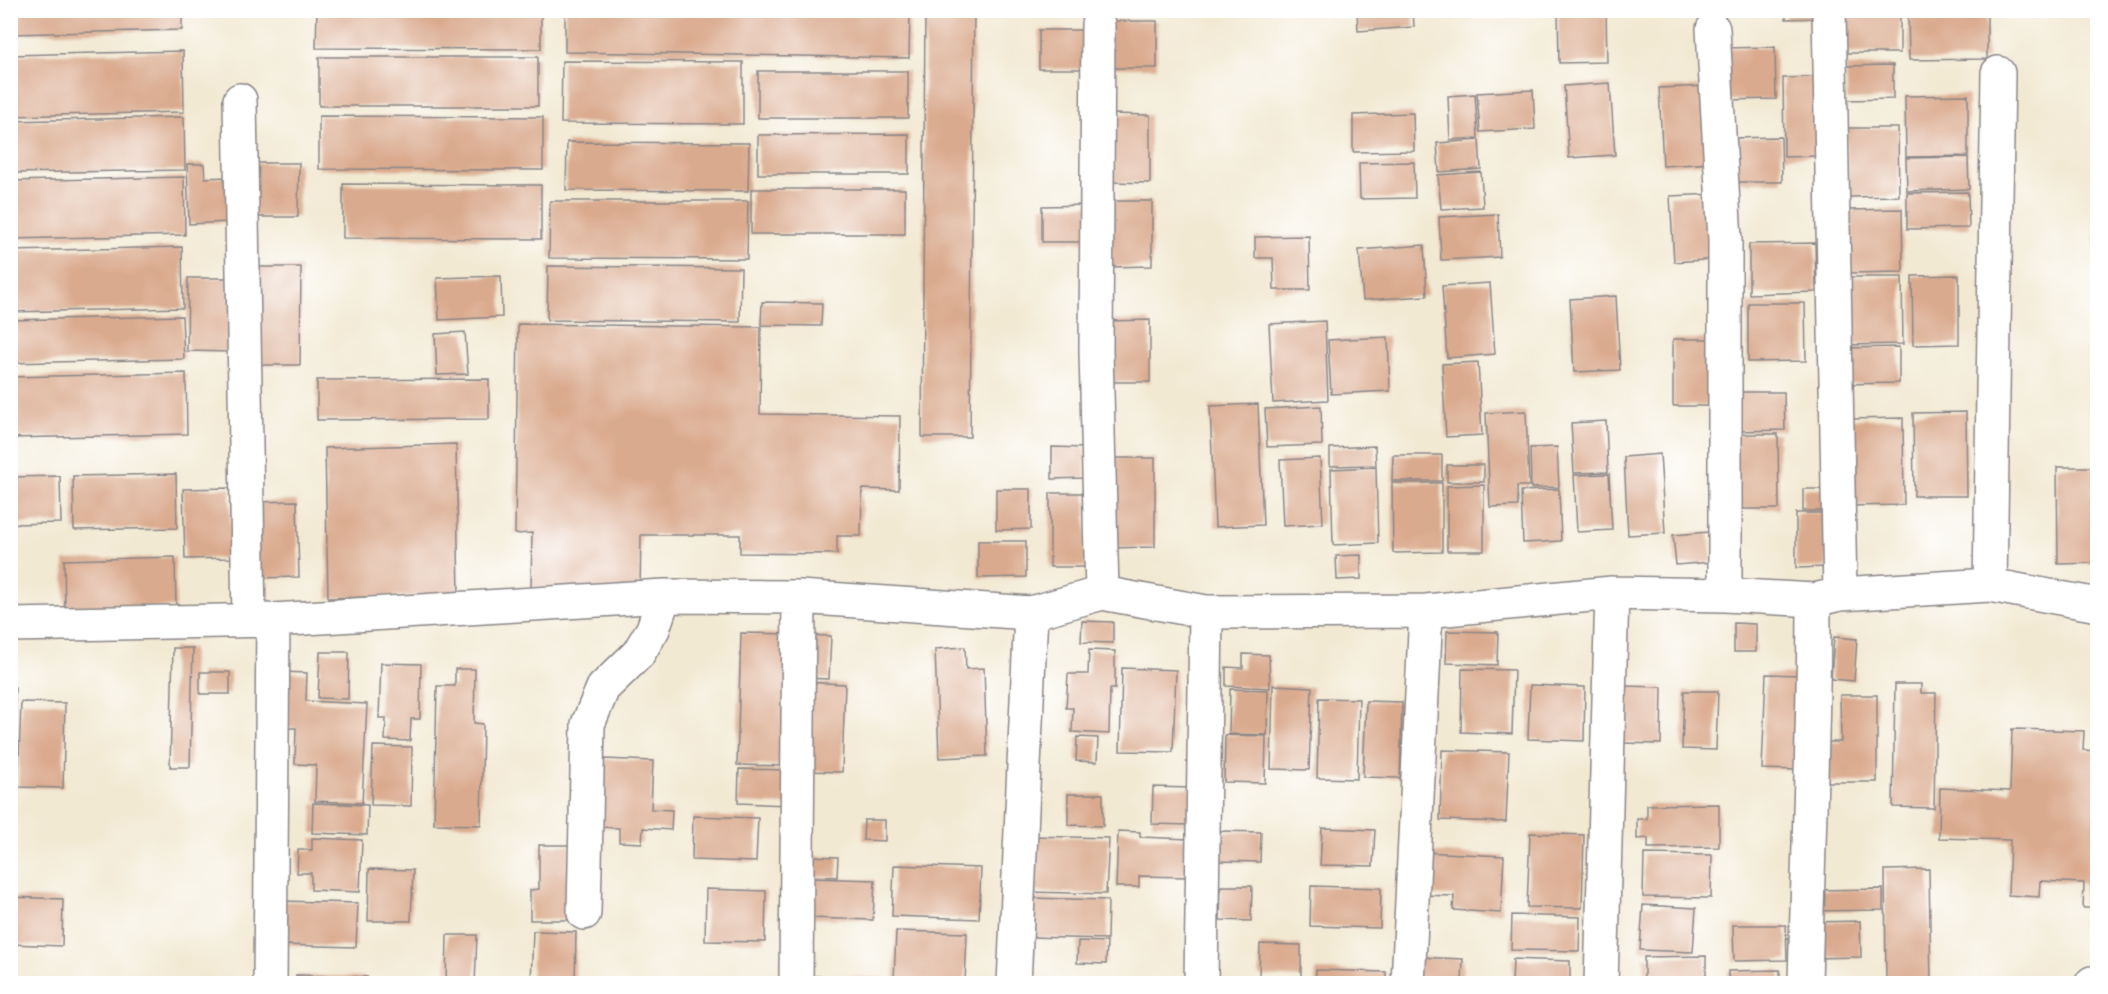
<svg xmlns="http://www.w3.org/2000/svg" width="2108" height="994" viewBox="0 0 2108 994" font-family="'Patrick Hand',sans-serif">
  <rect width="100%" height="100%" fill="#fff"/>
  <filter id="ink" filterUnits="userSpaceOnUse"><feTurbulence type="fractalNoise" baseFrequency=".0167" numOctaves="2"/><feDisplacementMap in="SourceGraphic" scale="12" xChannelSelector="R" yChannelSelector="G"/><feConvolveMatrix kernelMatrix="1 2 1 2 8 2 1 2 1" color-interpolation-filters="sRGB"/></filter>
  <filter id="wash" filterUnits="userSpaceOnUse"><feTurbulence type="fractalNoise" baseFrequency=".008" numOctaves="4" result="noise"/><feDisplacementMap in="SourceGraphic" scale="24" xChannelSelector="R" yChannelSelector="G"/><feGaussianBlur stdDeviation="1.35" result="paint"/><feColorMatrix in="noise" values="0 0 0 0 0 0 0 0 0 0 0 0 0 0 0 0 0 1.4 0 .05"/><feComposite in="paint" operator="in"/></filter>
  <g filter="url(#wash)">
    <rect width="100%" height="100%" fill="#f2e9d3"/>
    <g id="blocks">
      <path fill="#daaa8e" d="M10,10H182V30L10,34Z
        M317,10H541V49L316,48Z
        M565,10H910L909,58L565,52Z
        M925,10H974L970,437H922Z
        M1357,10H1413L1414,27L1358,31Z
        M1558,10H1606L1607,62L1559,63Z
        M1786,10H1823V18L1786,19Z
        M1843,10H1900V53H1844Z
        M1908,10H1987V59L1909,60Z
        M1109,21H1157V68H1109Z
        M1039,30H1087V69H1039Z
        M1775,47L1776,99L1723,100L1722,48Z
        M183,51L184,112L10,116V55Z
        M319,57H538V106H319Z
        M562,61L743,62V124L561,123Z
        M1893,65V99L1847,100L1846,66Z
        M758,71H908V118H758Z
        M1818,77L1819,156L1784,157L1783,78Z
        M1610,83L1615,155L1569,158L1564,86Z
        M1709,86L1713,163L1663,166L1659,88Z
        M1533,90L1535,129L1480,132L1477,93Z
        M1475,94L1478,138L1450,140L1448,96Z
        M1968,95V156L1906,157L1905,96Z
        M1413,113L1414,151L1353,152V115Z
        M1111,114L1150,115V183L1111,182Z
        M319,116L543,117V170L319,169Z
        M184,117L185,170L10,173V121Z
        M1846,128H1898L1899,196L1847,197Z
        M909,134V174H758V135Z
        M1781,137L1782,182H1728V138Z
        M1479,140L1481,169L1439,172L1437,143Z
        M567,142L749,143L748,191L566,190Z
        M1968,157L1969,189L1907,191L1906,158Z
        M1414,162L1415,198L1360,199L1359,163Z
        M245,163H299L298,217H244Z
        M187,164H204L205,178L227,177L229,222L189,224Z
        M1481,172L1483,207L1441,209L1438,175Z
        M184,177L185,235L10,239V181Z
        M343,184L541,185V239L343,238Z
        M751,189H905V234H751Z
        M1968,192L1969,228L1907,229V193Z
        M1715,194L1718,259L1674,262L1670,196Z
        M550,201H748L747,259L549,258Z
        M1111,201H1152V266L1111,267Z
        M1089,205V242H1042V206Z
        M1902,209L1903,272L1848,273L1847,210Z
        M1498,214L1500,257L1441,260L1439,217Z
        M1309,236L1310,290H1274L1273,258H1255V237Z
        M2095,236H2098V376H2094Z
        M1815,243L1816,292L1749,294V244Z
        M1424,245L1427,296L1363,300L1359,250Z
        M182,247L183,308L10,312V251Z
        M548,266L741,268L740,322L547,320Z
        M247,267H301L300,365H246Z
        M1959,275V344L1913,345L1912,276Z
        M501,276L502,317L439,320L437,278Z
        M1846,277H1902L1903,344L1847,345Z
        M188,278H234L233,352L187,351Z
        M1490,283L1495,354L1447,358L1442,286Z
        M1616,296L1620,370L1574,372L1570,299Z
        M762,302L822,303L821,326L761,325Z
        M1748,303H1805L1806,361L1748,362Z
        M182,316L184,359L10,363V320Z
        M1150,320V382H1105V321Z
        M1325,321L1328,400L1273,403L1269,324Z
        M518,324L761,327L760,414L900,416L899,490L862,489L861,536H837V554L740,553V535H641L640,589L531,588L532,533L515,534Z
        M465,332L468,374L437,375L435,334Z
        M1388,337L1390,391L1331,394L1328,340Z
        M1673,339H1715V406H1673Z
        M1899,347V383L1843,384L1842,348Z
        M1478,362L1482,435L1446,437L1442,364Z
        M186,373L187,434L10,438V377Z
        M489,379V419L317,420V380Z
        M1738,392H1784L1785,430L1738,431Z
        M1258,404L1263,525L1215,527L1210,406Z
        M1321,406L1322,445L1267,447L1265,409Z
        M1526,411L1529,486H1517L1518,506L1490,507L1486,413Z
        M1966,412L1967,496H1914L1913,413Z
        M1903,418L1904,505L1848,506L1847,419Z
        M1606,421L1608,472L1574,473L1571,423Z
        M1734,434H1778L1779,509H1735Z
        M456,444L459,595L328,598L325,448Z
        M1375,446L1376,465L1330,466V448Z
        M1052,447L1085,448V478L1052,479Z
        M1557,447L1559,487L1531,488L1530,448Z
        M1660,454L1665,533L1628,535L1624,457Z
        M1393,455H1442V481H1392Z
        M1108,458H1155V547L1108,548Z
        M1320,458L1323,524L1283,526L1280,460Z
        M1447,465H1484V482H1447Z
        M1376,467L1378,543L1333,545L1331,469Z
        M2057,467H2096L2098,563L2058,564Z
        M176,474L177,528L74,530L73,476Z
        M1609,474L1612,530L1577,532L1574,475Z
        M60,476L61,523L10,524V477Z
        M1392,483H1442V552L1393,553Z
        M1484,485V551H1447V486Z
        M230,488L231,558L185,559L183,489Z
        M996,489H1031V529L996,530Z
        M1559,489L1561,541L1523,543L1521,491Z
        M1803,489H1826V511H1803Z
        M1050,493H1086V567H1050Z
        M297,501L299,577L255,578L254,502Z
        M1796,513H1827V567L1796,568Z
        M1709,532L1712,562L1676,565L1673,535Z
        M978,541H1026V577L978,578Z
        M1361,555V579L1337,580L1336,556Z
        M175,557L176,607L65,610L64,560Z
        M1082,621L1113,622V643L1081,642Z
        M1734,623L1756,624V652H1734Z
        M1447,631L1498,632L1497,665L1446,663Z
        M741,633L793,634L790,766L737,765Z
        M805,635L831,636L829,679L804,678Z
        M1834,637L1857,639L1854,681L1831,679Z
        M965,647L966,669L984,668L987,756L939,758L935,649Z
        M173,648H193L190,767H170Z
        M1089,650L1115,651V689H1110L1109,734L1072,732L1073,708H1066L1068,674H1088Z
        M320,652H349L348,699L318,698Z
        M1243,654L1269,655L1270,688L1226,686V667L1243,668Z
        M381,663L421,664L420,719H411L410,741L385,740L386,718H379Z
        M1122,668L1176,670L1173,752L1120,751Z
        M455,669H475L474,723L483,724L481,825L434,824L437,686H455Z
        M1462,669L1514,670L1512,734L1461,732Z
        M200,672H230V694H200Z
        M282,672L307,673L306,701L367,704L362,803L315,801L316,765L295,764L296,728H279Z
        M1766,674L1805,675L1801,770L1762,769Z
        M803,682L845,684L842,772L801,771Z
        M1895,684H1921V693H1936L1934,808L1893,807Z
        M1273,685L1312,687L1309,770L1271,769Z
        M1530,685L1585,687L1584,741L1528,739Z
        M1622,686L1662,687L1661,744L1620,743Z
        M10,688H15L12,783H10Z
        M1230,689L1268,690L1267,735L1229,734Z
        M1684,691H1718L1716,750L1682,749Z
        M1840,695H1877V782H1820L1819,742H1841Z
        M1319,698L1359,699L1357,779L1317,778Z
        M1366,701L1402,702L1400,778L1363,777Z
        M21,702L65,703L63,788L18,787Z
        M2012,729L2084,731L2083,750L2098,751V931H2093L2094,908H2083L2084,883L2040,881L2039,897L2008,895L2010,840L1939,838L1940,788L2010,791Z
        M1225,735L1266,736L1265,783L1224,782Z
        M1077,737L1098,738L1097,762L1076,761Z
        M373,746L412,747L411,806L371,805Z
        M1442,750L1509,752L1506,822L1440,820Z
        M604,759L653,761L651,809L672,810L671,830L643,828L642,843L619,842V828L601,827Z
        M739,769L788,770V805L738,803Z
        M1153,787L1192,788L1191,825L1152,824Z
        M1068,794H1103V826L1068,825Z
        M313,803L368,805L367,835L312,833Z
        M1719,804V847L1648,848V838L1637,839V819H1647V805Z
        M693,816L758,818L756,862L692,860Z
        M864,820H885V841L863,840Z
        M1322,828L1375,830L1373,866L1320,865Z
        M1118,831L1140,832V837L1189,839L1188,877L1139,876V887H1116Z
        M1220,831L1261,832L1260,862L1219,861Z
        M1530,833L1584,835L1582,908L1527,907Z
        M1031,836L1109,838L1106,894L1030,892Z
        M312,838L362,840L360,892L311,890V873H297L298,850H312Z
        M539,845H571L572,920H530V890L539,889Z
        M1422,852L1504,856L1501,913L1453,910L1454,896L1420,895Z
        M1644,854L1712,855L1711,898L1643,897Z
        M810,856L838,857L837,877L809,876Z
        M894,865L981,868L979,919L892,916Z
        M369,869L413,870L411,921H368Z
        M1929,869L1931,984H1886L1885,870Z
        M809,878L875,880L873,920L808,918Z
        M1221,886H1252L1251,921L1220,920Z
        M1311,886L1381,888L1380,928L1310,926Z
        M706,889L766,891L765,942L705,941Z
        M1883,889V910L1813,911L1812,890Z
        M10,897L63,899L62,946L10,944Z
        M1030,898L1108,900L1107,939L1029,937Z
        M281,901L358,903L356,947L280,945Z
        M1643,905L1696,908L1693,952L1640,950Z
        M1512,915L1580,917L1579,951L1511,950Z
        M1860,921L1861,957L1813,958V922Z
        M1733,925H1786L1787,960L1734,961Z
        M533,931L576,932L575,984H531Z
        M896,931L967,933L965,983L894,980Z
        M447,935H477L475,984H446Z
        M1078,941L1107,942L1106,964L1077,963Z
        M1260,944L1301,945V978L1259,976Z
        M1706,956V984H1644V957Z
        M1415,957L1463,959L1462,984H1414Z
        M1513,959L1570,961V984H1512Z
        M1316,970L1386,972V984H1315Z
        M1780,970V984H1728V971Z
        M296,975L367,977L366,984H295Z
        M808,976L885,978V984H808Z
        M889,981L904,982V984H889Z"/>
    </g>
  </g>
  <g filter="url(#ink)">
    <use href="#blocks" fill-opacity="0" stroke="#8a8687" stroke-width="1.5"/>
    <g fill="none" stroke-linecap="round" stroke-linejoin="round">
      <defs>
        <path id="minor" d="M1829,10L1840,594
          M1098,24L1096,351L1102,593
          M1713,29L1725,240V595
          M240,100L249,620
          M1990,585L1998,73
          M10,625L273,620L664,596L799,597L1031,613L1102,593L1206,612L1426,611L1612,593L1725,595L1814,600L1840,594L1990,585L2098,605
          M584,913L588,724L603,688L638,654L653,629L664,596
          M270,984L273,620
          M796,984L799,597
          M1014,984L1031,613
          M1201,984L1206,612
          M1408,984L1426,611
          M1601,984L1612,593
          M1805,984C1808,856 1814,728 1814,600
          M2092,984V983"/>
      </defs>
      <use href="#minor" stroke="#8a8687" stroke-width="36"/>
      <use href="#minor" stroke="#fff" stroke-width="33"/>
    </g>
  </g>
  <rect width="2108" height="994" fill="none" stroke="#fff" stroke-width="36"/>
</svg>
